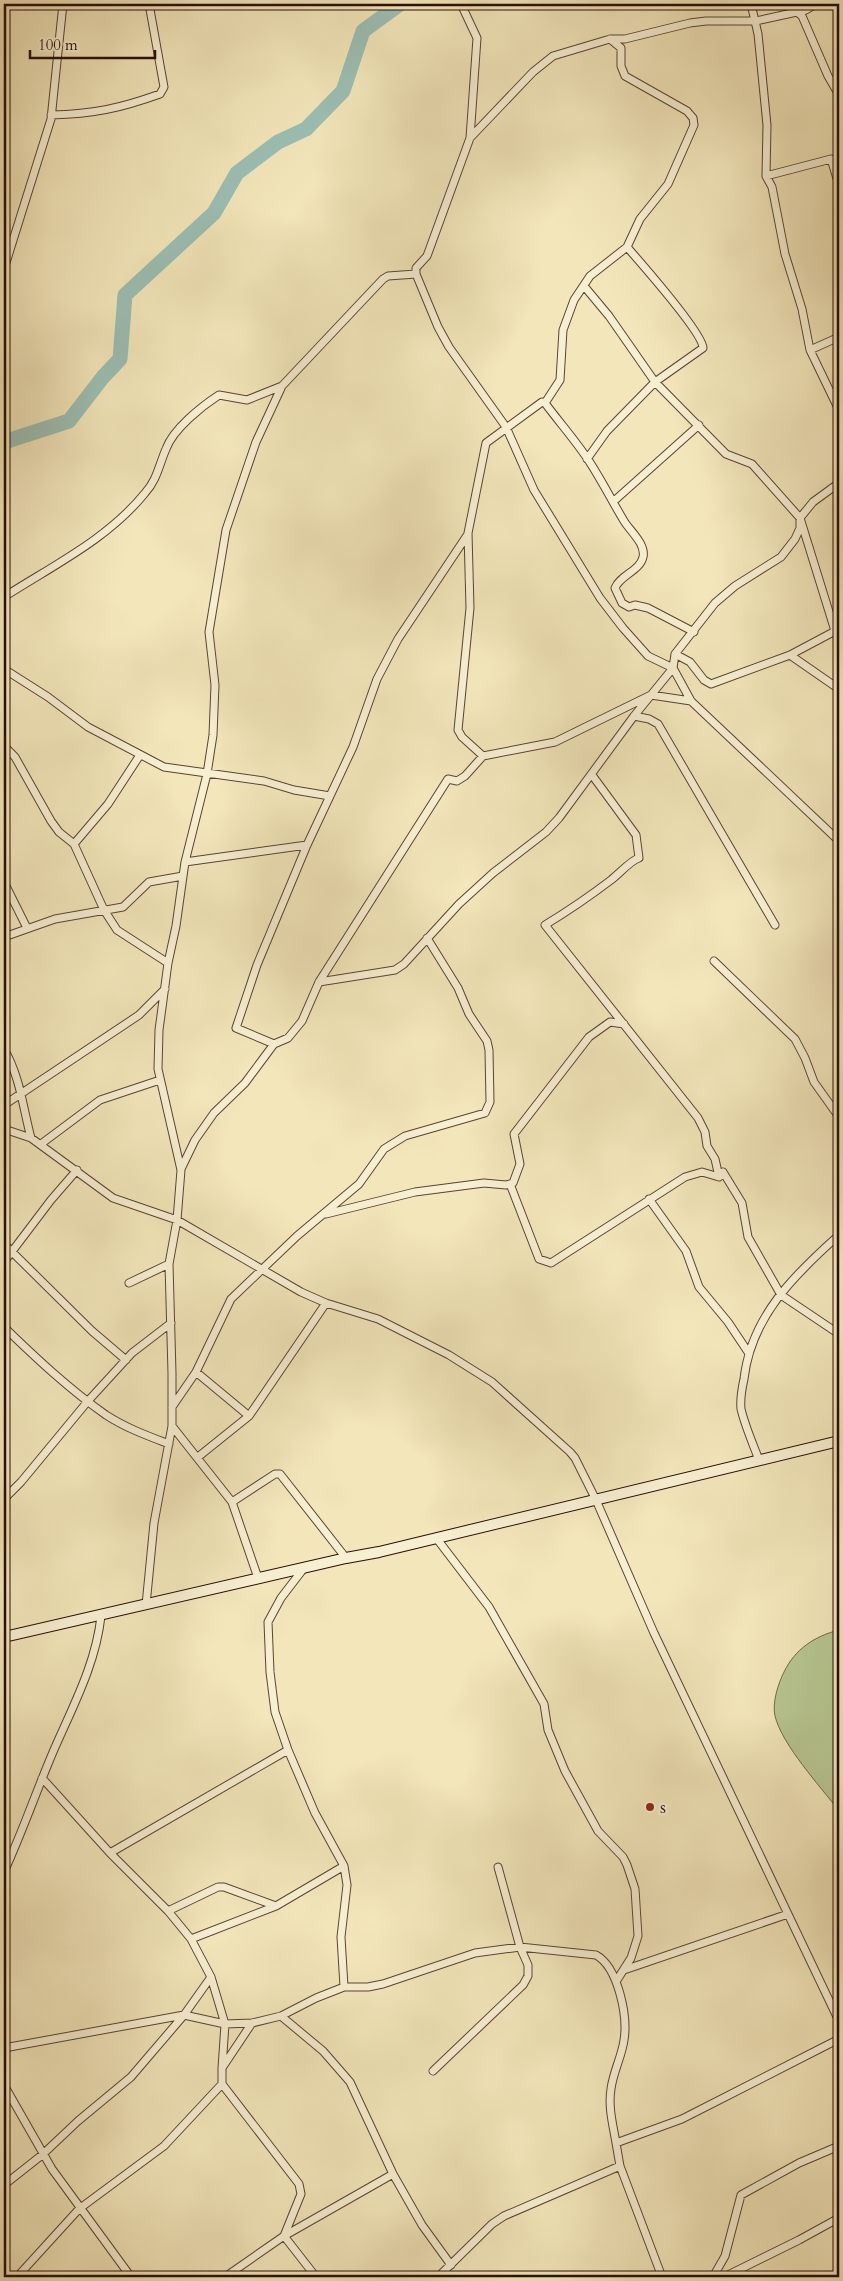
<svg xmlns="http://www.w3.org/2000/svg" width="843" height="2281" font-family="Cardo,serif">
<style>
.green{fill:#b7c692;stroke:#706a4b}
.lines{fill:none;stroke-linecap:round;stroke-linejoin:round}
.river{stroke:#9cbfb4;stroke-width:15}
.street-casing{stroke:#5a4332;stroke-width:9}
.secondary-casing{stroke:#280d04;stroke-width:12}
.street{stroke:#f7efd2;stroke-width:7}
.secondary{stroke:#f7efd2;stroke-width:10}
.poi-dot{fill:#8f2418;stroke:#f7efd2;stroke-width:2}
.labels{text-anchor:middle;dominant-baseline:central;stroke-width:5;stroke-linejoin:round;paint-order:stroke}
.poi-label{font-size:18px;fill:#280d04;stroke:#f7efd2;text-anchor:start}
</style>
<rect width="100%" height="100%" fill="#f2e6ba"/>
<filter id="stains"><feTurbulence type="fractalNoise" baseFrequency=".004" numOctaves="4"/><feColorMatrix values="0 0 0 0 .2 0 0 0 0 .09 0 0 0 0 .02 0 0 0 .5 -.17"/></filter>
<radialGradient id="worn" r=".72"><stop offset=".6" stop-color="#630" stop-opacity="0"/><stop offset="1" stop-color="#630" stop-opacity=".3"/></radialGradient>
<path class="green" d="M 839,1630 L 839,1811 C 821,1787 782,1745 775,1716 C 772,1703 778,1684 784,1672 C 795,1649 815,1636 839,1630 Z"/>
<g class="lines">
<path class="river" d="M 4,442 L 69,421 L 103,377 L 120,359 L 125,295 L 214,213 L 237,173 L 278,142 L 306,129 L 343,91 L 363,31 L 400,4"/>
<defs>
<path id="street" d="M 461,4 L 477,38 L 470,138 L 427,256 L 416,268 L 416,274 L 438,327 L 449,347 L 506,427 L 534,490 L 600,598 L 623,628 L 648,656 L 673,668 L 691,701 L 839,841
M 751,4 L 758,34 L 767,125 L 766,176 L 772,187 L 785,254 L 802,309 L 810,350 L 839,410
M 797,12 L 802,16 L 828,76 L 839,95
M 51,115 C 94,114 121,108 160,94 L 164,87 L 149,4
M 470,138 L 533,72 L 553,56 L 610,39 L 625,39 L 690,23 L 706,21 L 756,21 L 806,10 L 816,4
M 766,176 L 831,159 L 839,185
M 4,269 L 51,119 L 63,4
M 810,350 L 839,337
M 545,403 C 559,422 576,441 589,461 C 602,481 612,501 624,521 C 630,531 646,544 643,557 C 640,571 620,575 615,588 L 622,603 L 629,607 L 635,605 L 648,608 L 694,632
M 587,459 L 607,431 L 655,382 L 703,348 C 703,333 640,262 627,247
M 614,501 L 699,425
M 4,597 C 52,566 108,539 145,493 C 157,480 159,465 166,449 C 173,429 202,406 219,395 L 247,400 L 282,386 L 383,279 L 388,276 L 416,274
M 835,631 L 800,518 L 813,502 L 839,483
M 675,654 L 690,662 L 704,680 L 711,684 L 790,655 L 839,629
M 790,655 L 839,689
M 4,669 L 48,697 L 88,727 L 164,767 L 264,781 L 294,790 L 330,796
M 634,716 L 649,719 L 658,724 L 775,925
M 4,746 L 15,757 L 51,821 L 59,832 L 74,844 L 104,910 L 117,930 L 168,963
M 483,756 L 462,737 L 458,730 L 470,608 L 468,533 L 486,443 L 542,402 L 545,403 L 560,380 L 563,330 L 574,300 L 590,276 L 627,247 L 640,219 L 668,184 L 694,125 L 693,118 L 687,111 L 625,76 L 621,66 L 621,48 L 610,39
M 592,775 L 636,835 L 639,858 C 631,860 619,874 611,880 C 590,896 568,911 545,925 L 698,1118 L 705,1132 L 707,1146 L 715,1159 L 719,1177 L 723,1172 L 742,1203 L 748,1237 L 781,1295 L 839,1334
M 74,844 L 108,804 L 140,755
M 185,862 L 307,845
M 4,882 L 27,928
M 4,937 L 55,919 L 123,907 L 149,882 L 183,876
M 714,961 L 795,1039 L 805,1058 L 814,1082 L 839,1117
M 319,982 L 395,970 L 404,964 L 459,904 L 493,873 L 546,832 L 559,818 L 634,716 L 673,668 L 675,654 L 715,603 L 735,586 L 781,557 L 795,539 L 800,528 L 800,518 L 752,464 L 726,454 L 655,382 L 609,316 L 584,286
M 274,1044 L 236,1028 L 257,965 L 307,845 L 353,747 L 377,679 L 398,639 L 468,534
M 4,1049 C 20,1076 23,1108 31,1138
M 4,1105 L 139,1015 L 165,989
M 4,1129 L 31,1138 L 113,1198 L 177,1220 L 301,1292 L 326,1303 L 378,1319 L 449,1355 L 492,1382 L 570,1452 L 575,1458 L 596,1500 L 654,1633 L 839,2021
M 41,1144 L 100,1100 L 160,1080
M 181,1169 L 195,1140 L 214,1113 L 245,1083 L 274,1044 L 288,1038 L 302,1021 L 319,982 L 448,779 L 457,781 L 465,776 L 483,756 L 555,742 L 651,695 L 691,701
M 510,1184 L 539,1259 L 551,1263 L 685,1177 L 702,1172 L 719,1177
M 649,1199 L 686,1251 L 699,1287 L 728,1322 L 748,1352
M 326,1214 L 415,1192 L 484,1183 L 506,1185 L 513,1183 L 520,1164 L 514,1134 L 589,1037 L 610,1022 L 624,1024
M 4,1244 L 92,1331 L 126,1360
M 4,1262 L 51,1200 L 77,1170
M 129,1283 L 169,1264
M 4,1327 C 36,1358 69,1389 106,1415 C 126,1428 148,1436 169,1444
M 196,1372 L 249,1416
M 172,1407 L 196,1372 L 231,1299 L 297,1236 L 359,1184 L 384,1149 L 405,1136 L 485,1113 L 490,1102 L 489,1050 L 487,1041 L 469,1014 L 458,988 L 427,938
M 172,1426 L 232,1502 L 258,1578
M 198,1457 L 249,1416 L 326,1303
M 759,1460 C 753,1444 745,1426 741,1409 C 740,1399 742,1388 744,1379 C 751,1317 794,1275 839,1235
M 4,1499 L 21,1482 L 88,1401 L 132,1353 L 171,1323
M 232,1502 L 275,1474 L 280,1474 L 346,1558
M 437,1539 L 489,1607 L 544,1704 L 548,1730 L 565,1771 L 598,1831 L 623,1857 L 627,1865 L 635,1889 L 638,1936 L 631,1958 L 617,1980
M 304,1568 L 281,1598 L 268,1622 L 270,1672 L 275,1712 L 288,1750 L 315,1813 L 344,1866 L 347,1885 L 341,1937 L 344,1987
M 146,1605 L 154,1523 L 172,1426 L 172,1373 L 169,1264 L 177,1220 L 181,1170 L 158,1069 L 159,1030 L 168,963 L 176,926 L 185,862 L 207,774 L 213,735 L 215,685 L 209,632 L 226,530 L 256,442 L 282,386
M 42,1778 L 110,1853 L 168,1911 L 191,1939 L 211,1977 L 225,2024 L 222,2068
M 110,1853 L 288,1750
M 4,1872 C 22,1833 36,1792 53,1752 C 72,1708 96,1664 101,1616
M 168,1911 L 218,1887 L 224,1887 L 276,1906
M 191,1939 L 276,1906 L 344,1866
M 624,1970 L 788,1914
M 281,2016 L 323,2051 L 350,2082 L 393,2174 L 422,2225 L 451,2265
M 252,2023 L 222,2068 L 222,2084 L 299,2184 L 301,2194 L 284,2236 L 316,2277
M 4,2048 L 184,2015 L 225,2024 L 252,2023 L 281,2016 L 316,1998 L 344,1987 L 368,1987 L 383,1984 L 475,1953 L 520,1947 L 596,1955 C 618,1967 628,2016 624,2040 C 622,2056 613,2072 611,2089 C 608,2107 613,2125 616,2143
M 433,2071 L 523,1985 L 528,1976 L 528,1965 L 520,1947 L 498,1867
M 4,2085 L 52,2169 L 131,2277
M 4,2185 L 42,2155 L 78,2121 L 131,2077 L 184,2015 L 211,1977
M 17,2277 L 79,2209 L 164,2146 L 222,2084
M 225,2277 L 284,2236 L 393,2174
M 438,2277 L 492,2224 L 504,2216 L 620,2166
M 662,2277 L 620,2166 L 616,2143 L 682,2119 L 839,2039
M 713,2277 L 725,2256 L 741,2195 L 799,2163 L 839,2146
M 724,2277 L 799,2240 L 839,2218"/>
<path id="secondary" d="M 4,1637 L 346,1558 L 379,1552 L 839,1441"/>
</defs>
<use href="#street" class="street-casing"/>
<use href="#secondary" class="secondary-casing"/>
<use href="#street" class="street"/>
<use href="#secondary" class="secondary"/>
</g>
<circle class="poi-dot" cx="650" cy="1807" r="5"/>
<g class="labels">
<g class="poi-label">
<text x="660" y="1807">s</text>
</g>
</g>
<rect width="843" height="2281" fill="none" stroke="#f2e6ba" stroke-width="20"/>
<rect x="5" y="5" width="833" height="2271" fill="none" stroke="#280d04" stroke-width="2.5"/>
<rect x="10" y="10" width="823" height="2261" fill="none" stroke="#280d04"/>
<path d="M30 50v8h125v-8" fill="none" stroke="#280d04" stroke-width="2.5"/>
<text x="38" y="50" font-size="15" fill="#280d04" stroke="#f7efd2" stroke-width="4" paint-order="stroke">100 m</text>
<rect width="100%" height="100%" filter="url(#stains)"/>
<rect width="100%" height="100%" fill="url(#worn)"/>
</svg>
